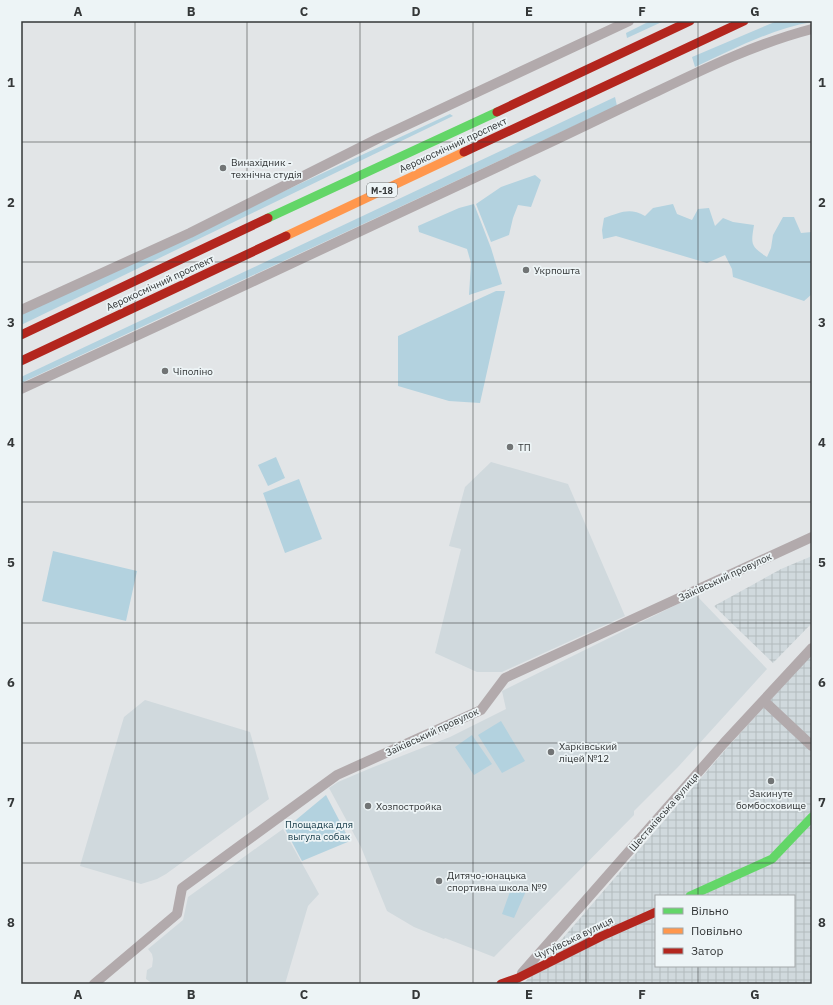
<svg xmlns="http://www.w3.org/2000/svg" width="833" height="1005" font-family="'IBM Plex Sans',sans-serif">
<style>
.built{fill:#d0d9dd}
.industrial{fill:url(#industrial-grid);fill-rule:evenodd}
.green{fill:#b3d2df}
.lines{fill:none;stroke-linecap:round;stroke-linejoin:round}
.street{stroke:#b2aaac;stroke-width:10}
.fast{stroke:#63d668;stroke-width:9}
.slow{stroke:#ff974d;stroke-width:9}
.jam{stroke:#b3261e;stroke-width:9}
.grid{fill:none;stroke:#343738;stroke-width:1;stroke-opacity:0.55}
.poi-dot{fill:#717475;stroke:#edf4f6;stroke-width:1.5}
.labels{text-anchor:middle;dominant-baseline:central;stroke-width:3.5;stroke-linejoin:round;paint-order:stroke}
.shield{fill:#edf4f6;stroke:#6c7071;stroke-width:1}
.shield-label{font-size:9px;font-weight:bold;fill:#343738}
.street-label{font-size:10px;fill:#343738;stroke:#edf4f6}
.poi-label{font-size:10px;fill:#343738;stroke:#edf4f6;text-anchor:start}
.park-label{font-size:10px;fill:#1e424f;stroke:#edf4f6}
.neatline{fill:none;stroke:#343738;stroke-width:1.5}
.grid-label{font-size:13px;text-anchor:middle;font-weight:bold;fill:#343738}
</style>
<defs>
<pattern id="industrial-grid" width="8" height="8" patternUnits="userSpaceOnUse"><rect width="8" height="8" fill="#d0d9dd"/><path d="M0 4h8M4 0v8" fill="none" stroke="#b3bbbe"/></pattern>
</defs>
<rect width="100%" height="100%" fill="#e2e5e7"/>
<path class="built" d="M 491,462 L 568,484 L 625,616 L 502,672 L 477,672 L 435,653 L 461,549 L 449,546 L 465,487 Z
M 696,595 L 767,669 L 678,767 L 634,811 L 634,815 L 494,957 L 445,938 L 444,939 L 414,927 L 387,911 L 361,847 L 329,788 L 338,782 L 371,768 L 450,737 L 506,709 L 502,691 Z
M 145,700 L 250,732 L 269,799 L 166,874 L 157,879 L 141,884 L 80,866 L 124,717 Z
M 283,829 L 319,894 L 308,906 L 285,984 L 153,984 L 146,979 L 147,970 L 152,967 L 153,959 L 152,954 L 148,949 L 183,920 L 188,897 Z"/>
<path class="industrial" d="M 812,556 L 812,623 L 773,663 L 714,606 L 781,569 Z
M 812,654 L 812,984 L 518,984 L 525,982 L 726,749 ZM 656,896 L 794,896 L 794,966 L 656,966 Z"/>
<path class="green" d="M 650,21 L 664,21 L 627,38 L 626,33 Z
M 777,21 L 812,22 C 771,29 732,50 695,67 L 692,57 Z
M 615,97 L 617,106 L 21,383 L 21,377 Z
M 450,114 L 453,116 L 21,325 L 21,313 Z
M 535,175 L 541,180 L 531,207 L 518,205 L 513,218 L 509,235 L 491,242 L 476,204 L 501,187 Z
M 474,204 L 491,248 L 502,284 L 469,295 L 471,263 L 467,249 L 419,232 L 418,226 L 459,208 Z
M 673,204 L 677,214 L 692,220 L 698,209 L 709,208 L 715,226 L 723,218 L 733,222 L 754,225 C 751,244 750,246 767,257 L 771,248 L 773,235 L 783,217 L 794,217 L 801,233 L 812,232 L 812,294 L 804,301 L 733,277 L 732,269 L 725,255 L 707,263 L 616,236 L 603,239 L 602,230 L 604,218 C 620,213 629,207 645,216 L 653,208 Z
M 496,291 L 505,291 L 480,403 L 449,401 L 398,386 L 398,336 Z
M 276,457 L 285,478 L 268,486 L 258,465 Z
M 299,479 L 322,539 L 285,553 L 263,493 Z
M 53,551 L 137,571 L 126,621 L 42,601 Z
M 501,721 L 525,761 L 502,773 L 478,735 Z
M 472,735 L 492,764 L 474,775 L 455,747 Z
M 326,795 L 350,841 L 302,861 L 285,829 Z
M 512,886 L 526,891 L 514,918 L 502,914 Z"/>
<g class="lines">
<path class="street" d="M 21,310 L 190,233 L 379,138 L 629,21
M 21,389 C 193,310 364,230 536,149 C 577,130 617,110 658,91 C 708,67 758,43 812,29
M 764,701 L 812,746
M 522,973 L 724,743 L 812,648
M 94,984 L 177,914 L 182,888 L 337,775 L 481,710 L 505,678 L 812,537"/>
<path class="fast" d="M 268,218 L 497,112
M 690,896 L 772,859 L 812,817"/>
<path class="slow" d="M 286,236 L 464,152"/>
<path class="jam" d="M 497,112 L 690,21
M 464,152 L 744,21
M 21,335 L 268,218
M 21,361 L 286,236
M 501,984 L 518,978 L 602,936 L 656,912"/>
</g>
<path class="grid" d="M 135,21 L 135,984M 247,21 L 247,984M 360,21 L 360,984M 473,21 L 473,984M 586,21 L 586,984M 698,21 L 698,896M 21,142 L 812,142M 21,262 L 812,262M 21,382 L 812,382M 21,502 L 812,502M 21,623 L 812,623M 21,743 L 812,743M 21,863 L 812,863M 698,966 L 698,984"/>
<g class="poi-dot">
<circle cx="223" cy="168" r="4"/>
<circle cx="526" cy="270" r="4"/>
<circle cx="165" cy="371" r="4"/>
<circle cx="510" cy="447" r="4"/>
<circle cx="551" cy="752" r="4"/>
<circle cx="771" cy="781" r="4"/>
<circle cx="368" cy="806" r="4"/>
<circle cx="439" cy="881" r="4"/>
</g>
<g class="labels">
<rect class="shield" x="367" y="183" width="30" height="14" rx="3"/>
<g class="shield-label">
<text x="382" y="190">М-18</text>
</g>
<g class="street-label">
<text transform="translate(453 145) rotate(-25)">Аерокосмічний проспект</text>
<text transform="translate(160 283) rotate(-25)">Аерокосмічний проспект</text>
<text transform="translate(725 577) rotate(-25)">Заїківський провулок</text>
<text transform="translate(432 732) rotate(-25)">Заїківський провулок</text>
<text transform="translate(664 812) rotate(-49)">Шестаківська вулиця</text>
<text transform="translate(574 938) rotate(-26)">Чугуївська вулиця</text>
</g>
<g class="poi-label">
<text x="231" y="162">Винахідник -<tspan x="231" dy="12">технічна студія</tspan></text>
<text x="534" y="270">Укрпошта</text>
<text x="173" y="371">Чіполіно</text>
<text x="518" y="447">ТП</text>
<text x="559" y="746">Харківський<tspan x="559" dy="12">ліцей №12</tspan></text>
<text x="771" y="793" text-anchor="middle">Закинуте<tspan x="771" dy="12">бомбосховище</tspan></text>
<text x="376" y="806">Хозпостройка</text>
<text x="447" y="875">Дитячо-юнацька<tspan x="447" dy="12">спортивна школа №9</tspan></text>
</g>
<g class="park-label">
<text x="319" y="824">Площадка для<tspan x="319" dy="12">выгула собак</tspan></text>
</g>
</g>
<rect width="833" height="1005" fill="none" stroke="#edf4f6" stroke-width="44"/>
<rect x="655" y="895" width="140" height="72" fill="#edf4f6" stroke="#a3a8aa"/>
<rect x="663" y="908" width="20" height="6" fill="#63d668" stroke="#a3a8aa"/>
<text x="691" y="915" font-size="12" fill="#343738">Вільно</text>
<rect x="663" y="928" width="20" height="6" fill="#ff974d" stroke="#a3a8aa"/>
<text x="691" y="935" font-size="12" fill="#343738">Повільно</text>
<rect x="663" y="948" width="20" height="6" fill="#b3261e" stroke="#a3a8aa"/>
<text x="691" y="955" font-size="12" fill="#343738">Затор</text>
<rect x="22" y="22" width="789" height="961" class="neatline"/>
<g class="grid-label">
<text x="78" y="16">A</text>
<text x="191" y="16">B</text>
<text x="304" y="16">C</text>
<text x="416" y="16">D</text>
<text x="529" y="16">E</text>
<text x="642" y="16">F</text>
<text x="755" y="16">G</text>
<text x="11" y="87">1</text>
<text x="822" y="87">1</text>
<text x="11" y="207">2</text>
<text x="822" y="207">2</text>
<text x="11" y="327">3</text>
<text x="822" y="327">3</text>
<text x="11" y="447">4</text>
<text x="822" y="447">4</text>
<text x="11" y="567">5</text>
<text x="822" y="567">5</text>
<text x="11" y="687">6</text>
<text x="822" y="687">6</text>
<text x="11" y="807">7</text>
<text x="822" y="807">7</text>
<text x="11" y="927">8</text>
<text x="822" y="927">8</text>
<text x="78" y="999">A</text>
<text x="191" y="999">B</text>
<text x="304" y="999">C</text>
<text x="416" y="999">D</text>
<text x="529" y="999">E</text>
<text x="642" y="999">F</text>
<text x="755" y="999">G</text>
</g>
</svg>
